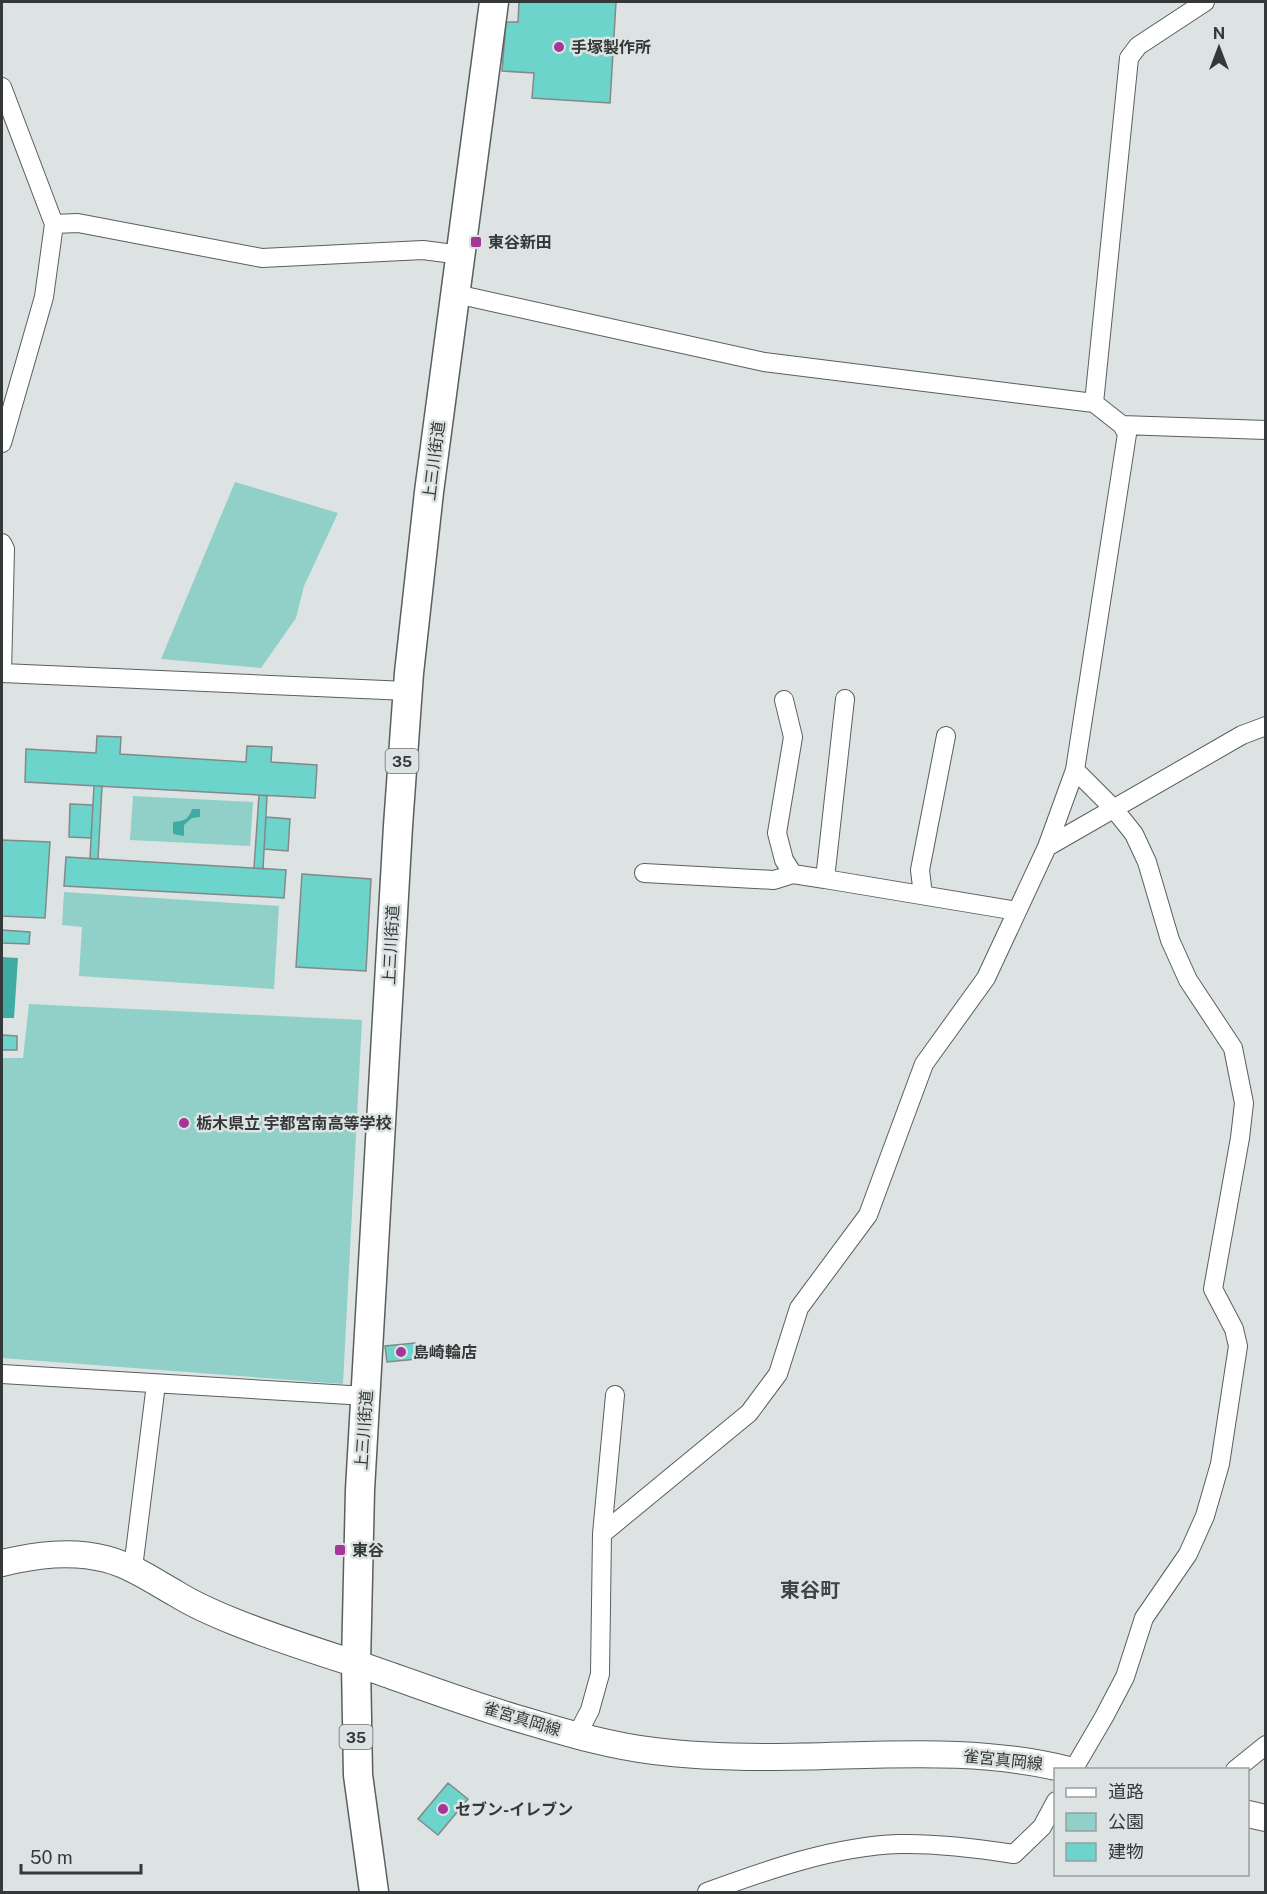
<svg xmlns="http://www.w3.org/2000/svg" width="1267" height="1894" font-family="'Public Sans','Noto Sans JP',sans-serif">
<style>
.green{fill:#90d0c9}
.water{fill:#40aba3}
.building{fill:#6cd4cb;stroke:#838989;stroke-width:1.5}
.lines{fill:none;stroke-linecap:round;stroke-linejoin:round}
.street-casing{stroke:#595f5f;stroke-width:20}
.secondary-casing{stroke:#595f5f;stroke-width:28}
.primary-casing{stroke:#595f5f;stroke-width:31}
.street{stroke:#fff;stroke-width:18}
.secondary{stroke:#fff;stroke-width:26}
.primary{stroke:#fff;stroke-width:28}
.poi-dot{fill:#a33696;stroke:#dce3e2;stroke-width:2}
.labels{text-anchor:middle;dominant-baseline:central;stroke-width:5;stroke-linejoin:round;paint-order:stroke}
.shield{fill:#dce3e2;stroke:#676b6b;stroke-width:1.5}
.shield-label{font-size:15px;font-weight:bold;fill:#353838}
.poi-label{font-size:16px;font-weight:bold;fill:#353838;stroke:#dce3e2;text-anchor:start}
.street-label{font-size:16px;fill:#353838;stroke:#dce3e2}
.quarter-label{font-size:20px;font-weight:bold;fill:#3e4443;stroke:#dce3e2}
</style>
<rect width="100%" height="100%" fill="#dce3e2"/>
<path class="green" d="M 235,482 L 338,513 L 304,586 L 296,618 L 261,668 L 161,659 Z
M 133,796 L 253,802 L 250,846 L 130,840 Z
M 64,892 L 279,906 L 274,989 L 79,976 L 82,927 L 62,925 Z
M 29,1004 L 362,1020 L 343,1384 L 2,1358 L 2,1058 L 23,1058 Z"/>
<path class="water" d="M 192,809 L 200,809 L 200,817 L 192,818 L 184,825 L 184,836 L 173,834 L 173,822 C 184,821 188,820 192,809 Z
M 2,957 L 18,958 L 14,1018 L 2,1018 Z"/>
<path class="building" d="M 519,2 L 616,2 L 610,103 L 532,98 L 534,73 L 502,71 L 506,22 L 518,22 Z
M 97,736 L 121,737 L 120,754 L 246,762 L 247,746 L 272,747 L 271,762 L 317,765 L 315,798 L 25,782 L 26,749 L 96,753 Z
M 94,786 L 102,786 L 98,859 L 90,859 Z
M 259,795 L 267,796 L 263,869 L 254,868 Z
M 70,804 L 93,805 L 91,838 L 69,837 Z
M 266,817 L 290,819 L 288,851 L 264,849 Z
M 2,840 L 50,842 L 45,918 L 2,916 Z
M 66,857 L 286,870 L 284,898 L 64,886 Z
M 302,874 L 371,879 L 366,971 L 296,967 Z
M 2,930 L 30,932 L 29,944 L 2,943 Z
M 2,1035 L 17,1036 L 17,1050 L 2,1050 Z
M 415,1343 L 417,1359 L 387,1362 L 385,1346 Z
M 448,1783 L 468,1799 L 438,1835 L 418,1819 Z"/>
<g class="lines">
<defs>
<path id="street" d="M 2,87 L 54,224 L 44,297 L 2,443
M 54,224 L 78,223 L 262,258 L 423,250 L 461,255
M 456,294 L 764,362 L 1094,403 L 1122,425 L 1127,434 L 1075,770 L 1047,847 L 986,978 L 924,1064 L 868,1215 L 799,1308 L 778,1374 L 749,1413 L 602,1534 L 600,1674 L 590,1710 L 577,1735
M 1094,403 L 1129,58 L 1138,46 L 1205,2
M 1122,425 L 1266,430
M 2,543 L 5,549 L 2,673
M 2,673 L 407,691
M 845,699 L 825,879 L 1017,911
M 784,700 L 793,737 L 777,833 L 784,860 L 793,874 L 825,879
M 1047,847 L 1242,735 L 1266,726
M 644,873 L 774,880 L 793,874
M 923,895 L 920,870 L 946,736
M 2,1374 L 366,1396
M 602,1534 L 615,1395
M 133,1568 L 156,1384
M 1073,1770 L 1104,1717 L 1125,1677 L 1144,1618 L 1188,1554 L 1205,1516 L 1220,1464 L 1238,1346 L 1234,1329 L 1213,1289 L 1240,1138 L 1244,1103 L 1233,1048 L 1188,980 L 1170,940 L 1147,862 L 1134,834 L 1114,809 L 1075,770
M 1235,1770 L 1266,1745
M 707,1892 C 767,1870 835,1846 899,1844 C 938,1843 976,1848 1014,1854 L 1042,1827 L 1056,1801"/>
<path id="secondary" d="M 2,1563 C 36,1555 71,1550 106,1559 C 132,1566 152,1580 175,1593 C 194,1605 215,1614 235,1622 C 280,1640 326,1654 372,1669 C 424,1687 476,1707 530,1722 C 570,1734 612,1746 654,1751 C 692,1756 732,1757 770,1757 C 870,1757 971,1745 1069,1770
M 1248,1814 L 1266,1818"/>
<path id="primary" d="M 374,1892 L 358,1775 L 356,1664 L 360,1490 L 398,826 L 409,673 L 429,492 L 494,2"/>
</defs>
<use href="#street" class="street-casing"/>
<use href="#secondary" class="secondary-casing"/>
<use href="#primary" class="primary-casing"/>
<use href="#street" class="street"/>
<use href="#secondary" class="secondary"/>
<use href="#primary" class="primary"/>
</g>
<g class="poi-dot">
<circle cx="559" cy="47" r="6"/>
<rect x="470" y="236" width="12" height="12" rx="3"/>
<circle cx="184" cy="1123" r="6"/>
<circle cx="401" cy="1352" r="6"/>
<rect x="334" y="1544" width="12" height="12" rx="3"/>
<circle cx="443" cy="1809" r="6"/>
</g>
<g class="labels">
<g class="shield">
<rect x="385.5" y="749" width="33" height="24" rx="4.5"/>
<rect x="339.5" y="1725" width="33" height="24" rx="4.5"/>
</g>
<g class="shield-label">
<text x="402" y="761">35</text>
<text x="356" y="1737">35</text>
</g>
<g class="poi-label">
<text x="571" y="47">手塚製作所</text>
<text x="488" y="242">東谷新田</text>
<text x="196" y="1123">栃木県立 宇都宮南高等学校</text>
<text x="413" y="1352">島崎輪店</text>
<text x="352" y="1550">東谷</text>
<text x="455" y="1809">セブン-イレブン</text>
</g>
<g class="street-label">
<text transform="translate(434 461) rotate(-83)">上三川街道</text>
<text transform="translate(391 945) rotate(-87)">上三川街道</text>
<text transform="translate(364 1430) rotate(-86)">上三川街道</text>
<text transform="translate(522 1719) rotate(17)">雀宮真岡線</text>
<text transform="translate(1003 1760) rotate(6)">雀宮真岡線</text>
</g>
<g class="quarter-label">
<text x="810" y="1590">東谷町</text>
</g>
</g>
<rect width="1267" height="1894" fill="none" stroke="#353838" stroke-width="6"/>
<rect x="1054" y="1768" width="195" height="108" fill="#dce3e2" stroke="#999f9e" stroke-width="1.5"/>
<rect x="1066" y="1788" width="30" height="9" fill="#ffffff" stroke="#999f9e" stroke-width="1.5"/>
<text x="1108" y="1798" font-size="18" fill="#353838">道路</text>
<rect x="1066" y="1813" width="30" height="18" fill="#90d0c9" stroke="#999f9e" stroke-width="1.5"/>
<text x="1108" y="1828" font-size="18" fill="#353838">公園</text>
<rect x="1066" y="1843" width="30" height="18" fill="#6cd4cb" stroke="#999f9e" stroke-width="1.5"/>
<text x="1108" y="1858" font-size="18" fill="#353838">建物</text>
<g transform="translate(1219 48)" stroke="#dce3e2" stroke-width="4.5" paint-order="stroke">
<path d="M0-4.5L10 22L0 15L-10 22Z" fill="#353838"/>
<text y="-9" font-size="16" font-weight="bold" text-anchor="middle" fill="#353838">N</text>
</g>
<path d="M21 1864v9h120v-9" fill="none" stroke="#353838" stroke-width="3"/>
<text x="30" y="1864" font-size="18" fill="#353838" stroke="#dce3e2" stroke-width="4.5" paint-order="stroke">50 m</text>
</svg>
